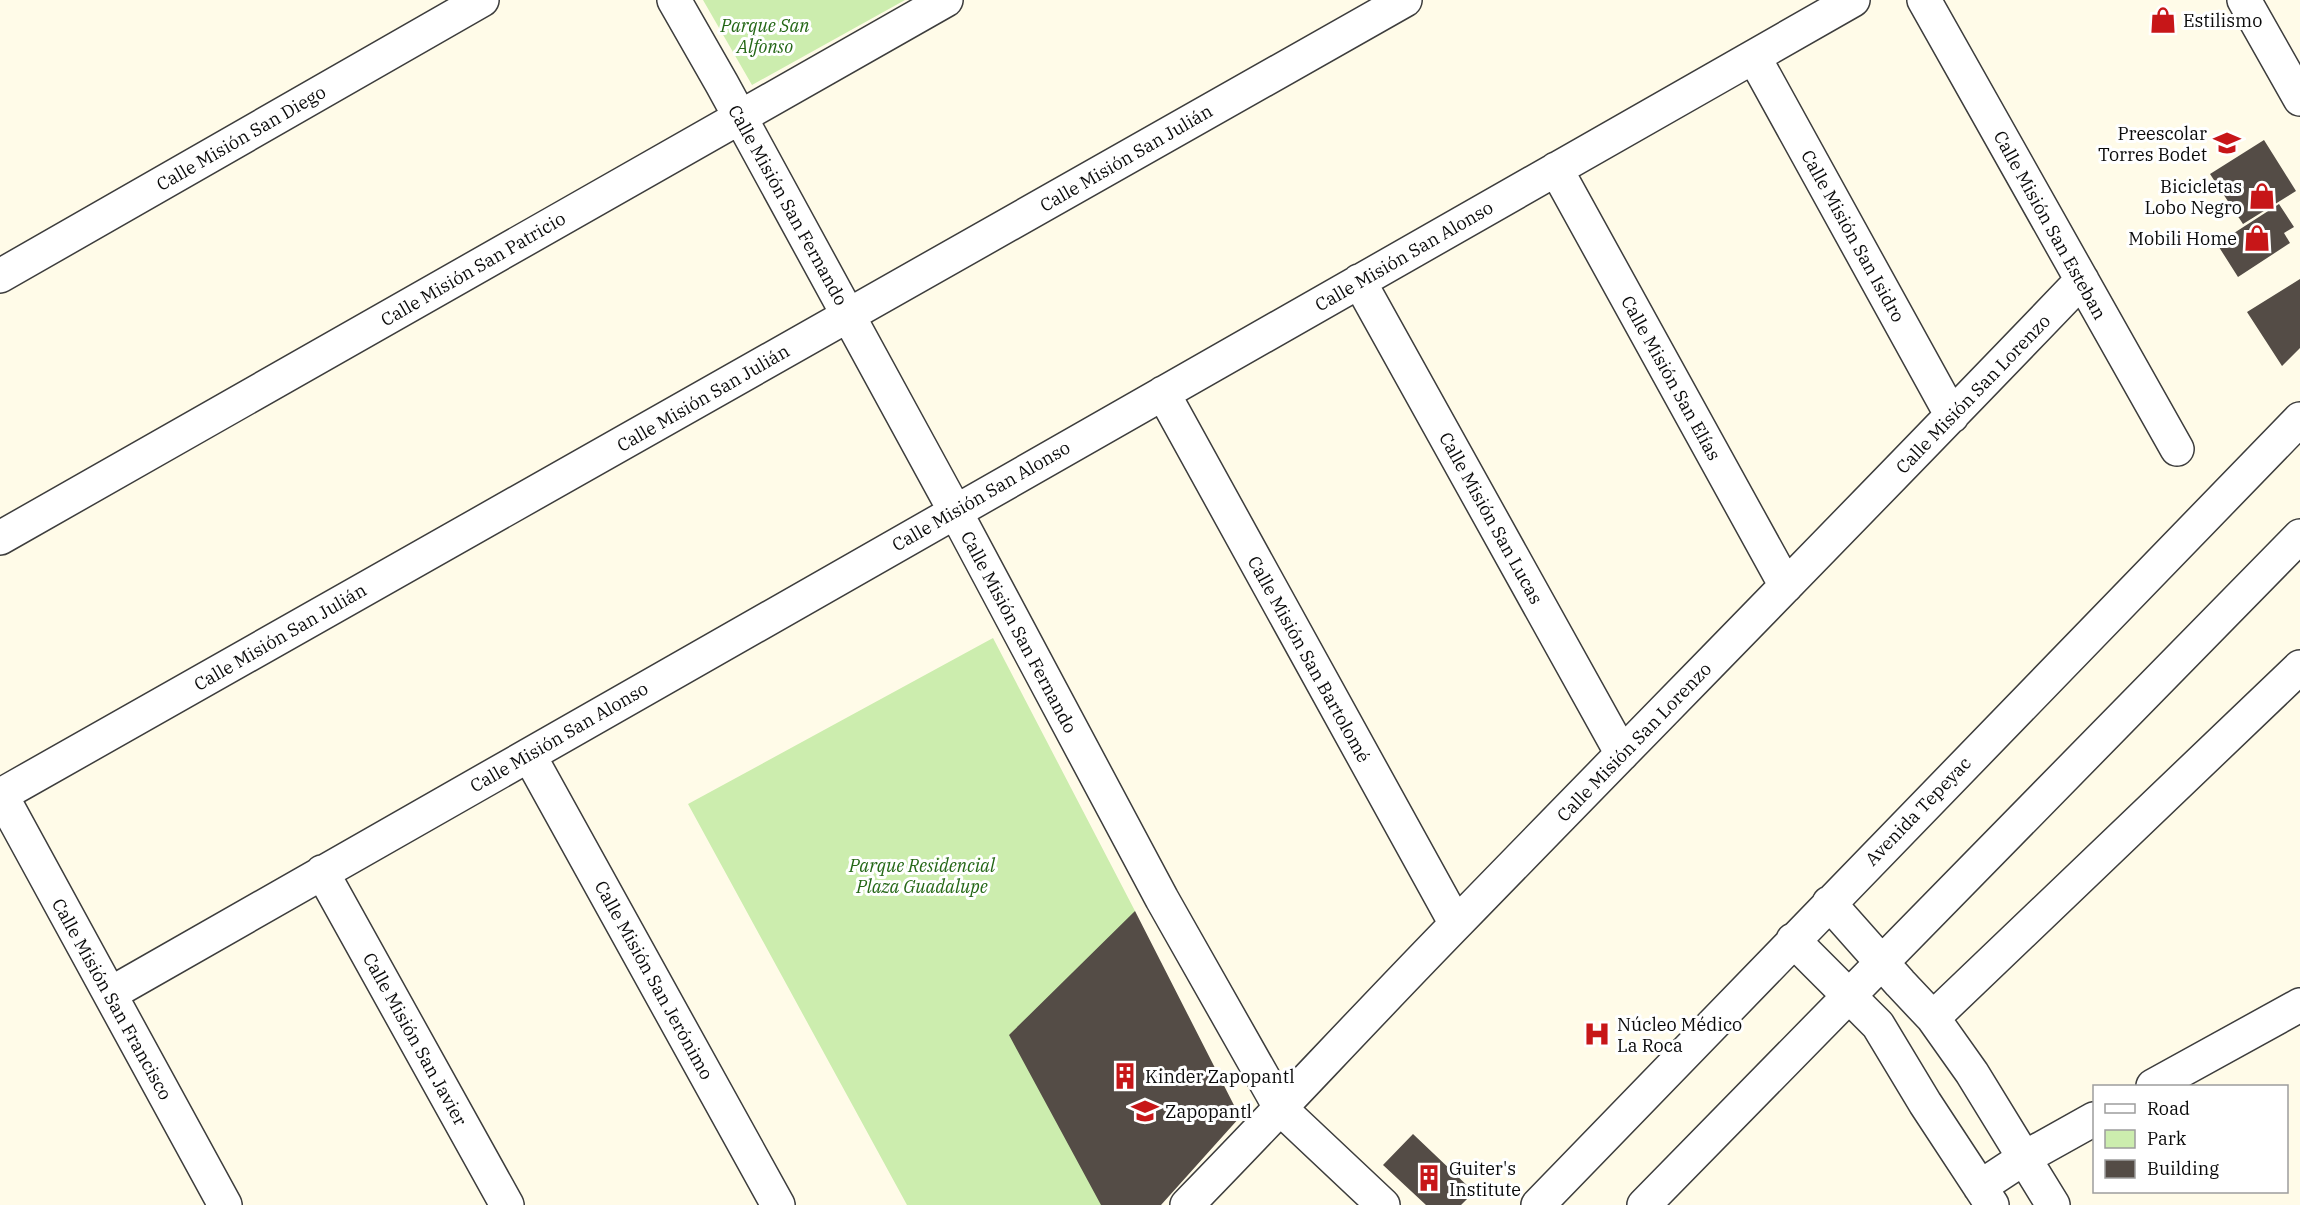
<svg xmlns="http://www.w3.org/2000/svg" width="2300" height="1205" font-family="'IBM Plex Serif',serif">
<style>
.green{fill:#ccedae}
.building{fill:#544c46}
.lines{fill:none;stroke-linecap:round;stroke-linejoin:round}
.minor-casing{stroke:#3d3d3d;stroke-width:36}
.minor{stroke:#fff;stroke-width:33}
.labels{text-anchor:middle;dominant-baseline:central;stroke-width:6;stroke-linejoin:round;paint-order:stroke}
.poi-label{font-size:18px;fill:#0a0a0a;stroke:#fff;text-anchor:start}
.park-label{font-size:18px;font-style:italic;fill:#246716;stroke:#fff}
.street-label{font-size:18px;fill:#0a0a0a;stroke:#fff}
</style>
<rect width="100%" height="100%" fill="#fffbe8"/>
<path class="green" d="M 703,0 L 905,0 L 752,85 Z
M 993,638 L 1135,911 L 1101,1205 L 907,1205 L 688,804 Z"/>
<path class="building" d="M 2264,140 L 2296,191 L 2243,224 L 2210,174 Z
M 2279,204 L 2294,227 L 2284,233 L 2290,243 L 2238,277 L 2217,244 Z
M 2300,279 L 2300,348 L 2282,366 L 2247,312 Z
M 1135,911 L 1240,1117 L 1161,1205 L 1101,1205 L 1009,1035 Z
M 1413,1134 L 1474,1192 L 1461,1205 L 1426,1205 L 1383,1165 Z"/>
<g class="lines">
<defs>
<path id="minor" d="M 674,0 L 722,84 L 955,511 L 1162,899 L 1281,1109 L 1383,1205
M 1924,0 L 2177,449
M 2244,0 L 2300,99
M 1754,57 L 1952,416
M 1556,169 L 1786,586
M 0,276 L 482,0
M 1359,281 L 1622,754
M 1163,393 L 1456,924
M 0,538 L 946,0
M 529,755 L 778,1205
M 0,793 L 225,1205
M 1,795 L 1405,0
M 322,872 L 507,1205
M 1829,903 L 1900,983 L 1933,1018 L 1972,1073 L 2053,1205
M 1793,940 L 1878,1025 L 1925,1103 L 1992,1205
M 110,994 L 1853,0
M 1933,1018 L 2300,667
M 2153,1086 L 2300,1005
M 1980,1187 L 2024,1158 L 2094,1119
M 1187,1205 C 1279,1111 1368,1014 1460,920 C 1667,707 1876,495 2082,280
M 1538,1205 L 2300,419
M 1644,1205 L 2300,536"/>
</defs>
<use href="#minor" class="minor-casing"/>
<use href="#minor" class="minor"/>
</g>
<defs>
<symbol id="shop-bare" viewBox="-9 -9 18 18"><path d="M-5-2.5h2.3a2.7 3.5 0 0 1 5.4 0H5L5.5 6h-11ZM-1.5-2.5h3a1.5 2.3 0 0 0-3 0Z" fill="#c71618" stroke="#fff" stroke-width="2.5" paint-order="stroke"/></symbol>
<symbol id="school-bare" viewBox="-9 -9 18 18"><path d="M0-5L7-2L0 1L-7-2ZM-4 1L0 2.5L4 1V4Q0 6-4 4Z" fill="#c71618" stroke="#fff" stroke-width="2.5" paint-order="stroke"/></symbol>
<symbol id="hospital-bare" viewBox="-9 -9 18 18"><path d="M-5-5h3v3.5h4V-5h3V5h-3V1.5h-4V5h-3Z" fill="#c71618" stroke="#fff" stroke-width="2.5" paint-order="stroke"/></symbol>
<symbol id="building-bare" viewBox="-9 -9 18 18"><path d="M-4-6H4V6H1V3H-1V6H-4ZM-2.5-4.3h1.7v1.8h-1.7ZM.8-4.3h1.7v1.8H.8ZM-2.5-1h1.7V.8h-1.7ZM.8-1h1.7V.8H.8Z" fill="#c71618" stroke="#fff" stroke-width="2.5" paint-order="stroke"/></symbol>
</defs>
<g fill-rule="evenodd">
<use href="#shop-bare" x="2144" y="1" width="38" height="38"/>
<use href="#school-bare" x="2208" y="124" width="38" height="38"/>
<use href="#shop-bare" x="2243" y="177" width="38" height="38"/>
<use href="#shop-bare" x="2238" y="219" width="38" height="38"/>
<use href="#hospital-bare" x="1578" y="1015" width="38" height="38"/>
<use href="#building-bare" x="1106" y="1057" width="38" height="38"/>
<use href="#school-bare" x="1126" y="1092" width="38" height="38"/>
<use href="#building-bare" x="1410" y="1159" width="38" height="38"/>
</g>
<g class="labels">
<g class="poi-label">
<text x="2183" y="20">Estilismo</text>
<text x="2207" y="133" text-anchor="end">Preescolar<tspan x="2207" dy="21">Torres Bodet</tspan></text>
<text x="2242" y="186" text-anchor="end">Bicicletas<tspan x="2242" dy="21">Lobo Negro</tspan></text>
<text x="2237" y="238" text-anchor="end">Mobili Home</text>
<text x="1617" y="1024">Núcleo Médico<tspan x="1617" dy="21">La Roca</tspan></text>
<text x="1145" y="1076">Kinder Zapopantl</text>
<text x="1165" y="1111">Zapopantl</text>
<text x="1449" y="1168">Guiter's<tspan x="1449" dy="21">Institute</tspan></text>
</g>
<g class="park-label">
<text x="765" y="25">Parque San<tspan x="765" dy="21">Alfonso</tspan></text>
<text x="922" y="865">Parque Residencial<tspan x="922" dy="21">Plaza Guadalupe</tspan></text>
</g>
<g class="street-label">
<text transform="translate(241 138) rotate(-30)">Calle Misión San Diego</text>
<text transform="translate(1126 158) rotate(-30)">Calle Misión San Julián</text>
<text transform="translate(788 205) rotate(61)">Calle Misión San Fernando</text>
<text transform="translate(2050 225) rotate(61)">Calle Misión San Esteban</text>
<text transform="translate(1853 236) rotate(61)">Calle Misión San Isidro</text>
<text transform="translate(1404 256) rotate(-30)">Calle Misión San Alonso</text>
<text transform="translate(473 269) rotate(-30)">Calle Misión San Patricio</text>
<text transform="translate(1671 378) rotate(61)">Calle Misión San Elías</text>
<text transform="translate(1973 394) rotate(-46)">Calle Misión San Lorenzo</text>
<text transform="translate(703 398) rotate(-30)">Calle Misión San Julián</text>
<text transform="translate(981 496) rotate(-30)">Calle Misión San Alonso</text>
<text transform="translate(1491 518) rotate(61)">Calle Misión San Lucas</text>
<text transform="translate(1019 632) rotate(62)">Calle Misión San Fernando</text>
<text transform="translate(280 637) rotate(-30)">Calle Misión San Julián</text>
<text transform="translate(1309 659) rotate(61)">Calle Misión San Bartolomé</text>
<text transform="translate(559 737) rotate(-30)">Calle Misión San Alonso</text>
<text transform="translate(1634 742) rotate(-46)">Calle Misión San Lorenzo</text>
<text transform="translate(1918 811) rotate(-46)">Avenida Tepeyac</text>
<text transform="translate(654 980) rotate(61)">Calle Misión San Jerónimo</text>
<text transform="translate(112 999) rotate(61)">Calle Misión San Francisco</text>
<text transform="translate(415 1039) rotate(61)">Calle Misión San Javier</text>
</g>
</g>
<rect x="2093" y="1085" width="195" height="108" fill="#ffffff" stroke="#9d9d9d" stroke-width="1.5"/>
<rect x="2105" y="1104" width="30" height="9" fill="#ffffff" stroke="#9d9d9d" stroke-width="1.5"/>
<text x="2147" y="1115" font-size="18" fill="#0a0a0a">Road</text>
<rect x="2105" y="1130" width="30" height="18" fill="#ccedae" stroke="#9d9d9d" stroke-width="1.5"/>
<text x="2147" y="1145" font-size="18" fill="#0a0a0a">Park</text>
<rect x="2105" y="1160" width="30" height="18" fill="#544c46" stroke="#9d9d9d" stroke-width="1.5"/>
<text x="2147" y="1175" font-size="18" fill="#0a0a0a">Building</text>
</svg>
